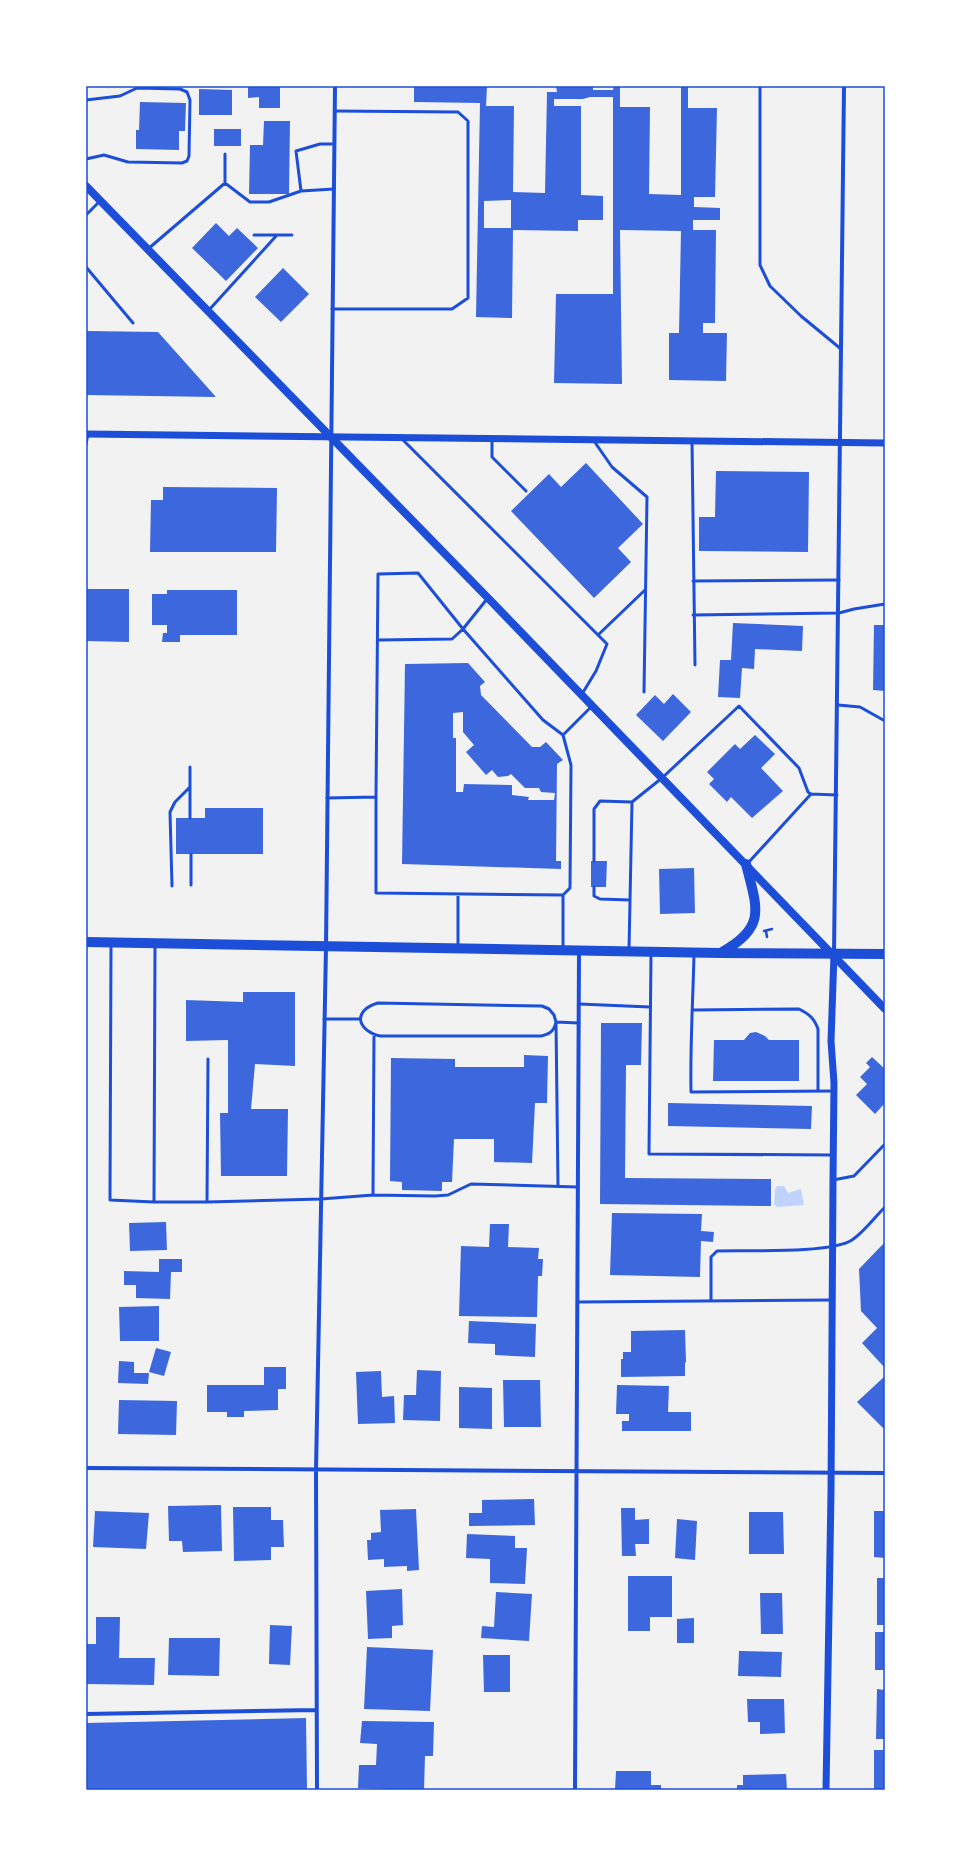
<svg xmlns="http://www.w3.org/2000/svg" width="971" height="1876" font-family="'Open Sans',sans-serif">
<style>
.water{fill:#bfd3fe}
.building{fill:#3d67dc;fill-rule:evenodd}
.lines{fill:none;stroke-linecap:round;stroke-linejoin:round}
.path{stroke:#1d4ed8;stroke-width:2.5}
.service{stroke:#1d4ed8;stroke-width:3}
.minor{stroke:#1d4ed8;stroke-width:4}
.tertiary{stroke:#1d4ed8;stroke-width:7}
.secondary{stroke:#1d4ed8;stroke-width:8}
.primary{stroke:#1d4ed8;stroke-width:10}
.neatline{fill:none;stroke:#1d4ed8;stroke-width:1.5}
</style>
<rect width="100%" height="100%" fill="#f2f2f2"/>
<path class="water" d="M 777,1186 L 784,1186 L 788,1193 L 801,1189 L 804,1205 L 777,1207 L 774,1204 L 775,1189 Z"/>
<path class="building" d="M 248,86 L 280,86 L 280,108 L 259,108 L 259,97 L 248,98 Z
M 414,86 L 487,86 L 486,106 L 514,106 L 513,192 L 545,193 L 547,92 L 557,92 L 556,86 L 593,86 L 593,90 L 613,90 L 614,86 L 620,86 L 620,107 L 650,107 L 649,194 L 681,195 L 681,86 L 688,86 L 688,108 L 717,108 L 715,197 L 694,197 L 694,207 L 720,208 L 720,220 L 693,220 L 693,230 L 716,230 L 715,323 L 703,323 L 703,333 L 727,333 L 726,381 L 669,380 L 669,333 L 679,333 L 681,231 L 620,230 L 622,384 L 554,383 L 556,294 L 613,294 L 613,97 L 590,97 L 583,99 L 554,99 L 554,106 L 581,106 L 581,195 L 603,196 L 603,220 L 578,220 L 578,231 L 513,230 L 512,318 L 476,317 L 480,103 L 414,102 ZM 511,200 L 511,228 L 484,228 L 484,201 Z
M 199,89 L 232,90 L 232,115 L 199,115 Z
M 140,102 L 186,103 L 185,131 L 179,131 L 179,150 L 136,149 L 136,130 L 139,130 Z
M 264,121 L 290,121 L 289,194 L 249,194 L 250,145 L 263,145 Z
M 214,129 L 241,129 L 241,146 L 214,146 Z
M 216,223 L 229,236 L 237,228 L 258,248 L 226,281 L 192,248 Z
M 283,268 L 309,294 L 281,322 L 255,297 Z
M 86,331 L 158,332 L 216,397 L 86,395 Z
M 586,463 L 643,524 L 618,548 L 631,562 L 594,598 L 511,511 L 549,474 L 561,487 Z
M 716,471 L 809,472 L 808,552 L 699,551 L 699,517 L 715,517 Z
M 163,487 L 277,488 L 276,552 L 150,552 L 151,500 L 163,500 Z
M 86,589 L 129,589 L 129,642 L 86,641 Z
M 167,590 L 237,590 L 237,635 L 180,635 L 180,642 L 162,642 L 163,633 L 167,633 L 167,625 L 152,625 L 152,594 L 167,594 Z
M 733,623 L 803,626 L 802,651 L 755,649 L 754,669 L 742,668 L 740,698 L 718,697 L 720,660 L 731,660 Z
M 874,625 L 885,625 L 885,691 L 873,690 Z
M 468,663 L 485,682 L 480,686 L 481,695 L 532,747 L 540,747 L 546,742 L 563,760 L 557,764 L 556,861 L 561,861 L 561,869 L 402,864 L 405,664 ZM 463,712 L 463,732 L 474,745 L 466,752 L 486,775 L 492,770 L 498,777 L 508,776 L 511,774 L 525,788 L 539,788 L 541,792 L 555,793 L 554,800 L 528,800 L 529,797 L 512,795 L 512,785 L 464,784 L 463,792 L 456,792 L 456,738 L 453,738 L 453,713 Z
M 673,694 L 691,712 L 663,741 L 636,715 L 655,695 L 664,704 Z
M 755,735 L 775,754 L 761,768 L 783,791 L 752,818 L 731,797 L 727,802 L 709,784 L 714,779 L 707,772 L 735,744 L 740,749 Z
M 205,808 L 263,808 L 263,854 L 176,854 L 176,818 L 205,818 Z
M 591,861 L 607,861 L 606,887 L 591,887 Z
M 694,868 L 695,913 L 660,914 L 659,869 Z
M 243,992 L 295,992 L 295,1066 L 255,1064 L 251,1109 L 288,1109 L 287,1176 L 221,1176 L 220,1113 L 228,1113 L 228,1040 L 186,1041 L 186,1000 L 243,1002 Z
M 601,1023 L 642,1023 L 641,1065 L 626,1065 L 625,1178 L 771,1179 L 771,1206 L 600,1204 Z
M 756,1032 L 765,1036 L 769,1040 L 799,1040 L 799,1081 L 713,1081 L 714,1040 L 744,1040 L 750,1033 Z
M 524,1055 L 548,1056 L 547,1103 L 535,1103 L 532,1163 L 494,1162 L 494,1139 L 454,1139 L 452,1182 L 442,1182 L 442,1191 L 402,1190 L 402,1182 L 390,1181 L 391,1058 L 455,1059 L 455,1067 L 524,1067 Z
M 872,1057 L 885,1069 L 885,1103 L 875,1114 L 856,1095 L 867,1084 L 860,1077 L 870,1067 L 866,1063 Z
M 668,1103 L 812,1106 L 811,1129 L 668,1126 Z
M 612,1213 L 702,1214 L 701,1231 L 714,1232 L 713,1242 L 701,1241 L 700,1277 L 610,1275 Z
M 166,1222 L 167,1250 L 130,1251 L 129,1223 Z
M 490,1224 L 509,1224 L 508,1247 L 539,1248 L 538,1259 L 543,1259 L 542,1276 L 538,1276 L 537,1317 L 459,1316 L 461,1246 L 489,1247 Z
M 885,1242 L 885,1368 L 862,1343 L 877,1328 L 861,1311 L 859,1269 Z
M 159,1259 L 182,1259 L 182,1272 L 171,1272 L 170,1299 L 136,1298 L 136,1285 L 124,1285 L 124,1271 L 159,1272 Z
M 159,1306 L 159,1341 L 120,1341 L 119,1307 Z
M 469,1321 L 536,1324 L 535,1357 L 495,1355 L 495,1344 L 468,1343 Z
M 685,1330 L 686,1362 L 685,1363 L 685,1376 L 621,1377 L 621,1359 L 623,1359 L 623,1352 L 631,1352 L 631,1331 Z
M 156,1348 L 171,1352 L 164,1376 L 149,1372 Z
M 119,1361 L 134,1362 L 134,1373 L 149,1373 L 148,1384 L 118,1383 Z
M 264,1367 L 286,1367 L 286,1389 L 278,1389 L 278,1410 L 244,1411 L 244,1417 L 227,1417 L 227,1412 L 207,1412 L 207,1385 L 264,1385 Z
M 417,1370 L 441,1371 L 440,1421 L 403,1420 L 404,1395 L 416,1395 Z
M 381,1371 L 382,1397 L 394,1396 L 395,1423 L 358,1424 L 356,1372 Z
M 885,1376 L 885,1430 L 857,1402 Z
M 503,1380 L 540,1380 L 541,1427 L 504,1427 Z
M 617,1385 L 669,1386 L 668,1412 L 691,1412 L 691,1431 L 622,1431 L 622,1421 L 629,1421 L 629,1414 L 616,1414 Z
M 459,1387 L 492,1388 L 492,1429 L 459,1428 Z
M 119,1400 L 177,1401 L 176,1435 L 118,1434 Z
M 534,1499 L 535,1525 L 469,1526 L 469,1513 L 482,1513 L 482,1500 Z
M 221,1505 L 222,1551 L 183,1552 L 182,1541 L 169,1541 L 168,1506 Z
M 233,1507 L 271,1507 L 271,1520 L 283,1520 L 284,1547 L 271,1547 L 271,1560 L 234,1561 Z
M 621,1508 L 635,1508 L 635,1520 L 649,1519 L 649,1544 L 635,1544 L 636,1556 L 622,1556 Z
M 416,1509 L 419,1570 L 407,1571 L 407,1566 L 384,1567 L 384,1559 L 368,1560 L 367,1540 L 371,1540 L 371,1533 L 381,1532 L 380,1510 Z
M 95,1511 L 149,1513 L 146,1549 L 93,1547 Z
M 874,1511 L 885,1511 L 885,1558 L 874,1557 Z
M 749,1512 L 783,1512 L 784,1554 L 749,1554 Z
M 677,1519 L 697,1521 L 695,1560 L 675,1558 Z
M 467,1534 L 515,1536 L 515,1548 L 527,1548 L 525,1584 L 490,1583 L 490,1559 L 466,1558 Z
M 628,1576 L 672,1576 L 672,1617 L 650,1617 L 650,1631 L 628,1631 Z
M 877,1578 L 885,1578 L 885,1625 L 877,1625 Z
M 402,1589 L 403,1625 L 392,1626 L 392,1638 L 368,1639 L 366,1591 Z
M 496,1592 L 532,1594 L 529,1641 L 481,1638 L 482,1626 L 494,1627 Z
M 760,1593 L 782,1593 L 783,1634 L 761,1634 Z
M 96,1617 L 120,1617 L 119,1658 L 155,1658 L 154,1685 L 86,1684 L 86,1644 L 96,1644 Z
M 694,1618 L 694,1643 L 677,1643 L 677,1619 Z
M 270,1625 L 292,1626 L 290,1665 L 269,1664 Z
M 875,1632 L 885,1632 L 885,1670 L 875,1670 Z
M 169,1638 L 220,1638 L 219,1676 L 168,1675 Z
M 367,1647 L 433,1650 L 430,1711 L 364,1709 Z
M 739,1651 L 782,1652 L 781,1677 L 738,1676 Z
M 483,1655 L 510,1655 L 510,1692 L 484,1692 Z
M 877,1689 L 885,1690 L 885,1739 L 876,1739 Z
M 747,1699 L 784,1699 L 785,1733 L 760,1734 L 760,1722 L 748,1722 Z
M 306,1718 L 307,1790 L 86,1790 L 86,1723 Z
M 362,1721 L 434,1722 L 433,1756 L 425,1756 L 424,1790 L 358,1788 L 359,1765 L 376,1765 L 377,1744 L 360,1743 Z
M 874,1750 L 885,1750 L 885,1790 L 874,1790 Z
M 616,1771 L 651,1771 L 651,1785 L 661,1785 L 661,1790 L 615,1790 Z
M 786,1774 L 787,1790 L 737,1790 L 737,1785 L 743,1785 L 743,1775 Z"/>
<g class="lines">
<path class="path" d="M 764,931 L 772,929
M 766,931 L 767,937"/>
<path class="service" d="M 760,86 L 760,265 L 770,286 L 801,316 L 841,349
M 86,100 L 120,96 L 137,88 L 180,89 L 187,92 L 190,100 L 189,156 L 187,161 L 182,163 L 128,162 L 104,155 L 86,159
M 225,183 L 225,154
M 301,191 L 334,189
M 86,215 L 100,201
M 254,235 L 292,235
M 148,249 L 225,183 L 250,202 L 269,202 L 301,191 L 296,151 L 320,144 L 334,144
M 86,267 L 133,323
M 332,309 L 452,309 L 468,298 L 468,121 L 458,112 L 335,111
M 209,310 L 277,235
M 402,439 L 607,644 L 596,671 L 582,694
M 492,439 L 492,457 L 526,491
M 594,441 L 612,467 L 647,497 L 644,692
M 692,441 L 695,665
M 86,444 L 88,434
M 693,581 L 839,580
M 693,615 L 839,613 L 854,609 L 885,604
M 598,635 L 645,590
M 378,640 L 452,639 L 463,629 L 487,599
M 838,705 L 860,707 L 885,721
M 563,735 L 591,707
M 190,767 L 190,818
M 327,798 L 376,797 L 376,893 L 563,895 L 570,888 L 571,765 L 563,735 L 543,720 L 463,629 L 418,573 L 378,574 L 376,797
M 191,854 L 191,885
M 594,861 L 594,809 L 600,801 L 632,802
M 748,863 L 811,794
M 172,886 L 170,812 L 175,802 L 190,787
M 594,887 L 594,896 L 600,899 L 630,900
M 458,894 L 458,946
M 111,944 L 110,1200 L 154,1202
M 155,945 L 154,1202 L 207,1202
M 563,949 L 563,895
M 629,950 L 632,802 L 662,778 L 739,706 L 799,768 L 808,792 L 811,794 L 837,795
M 651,954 L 649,1154 L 833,1155
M 694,955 C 693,1000 690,1046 691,1092 L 834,1091
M 579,1004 L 650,1007
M 693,1010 L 799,1009 C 809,1014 814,1018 818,1029 L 818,1091
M 324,1019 L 360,1019
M 556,1022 C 554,1031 550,1034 541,1036 L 380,1036 C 356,1030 353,1010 378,1003 L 542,1006 L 549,1009 L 554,1015 L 556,1022 L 558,1186
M 556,1022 L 579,1023
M 208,1059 L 207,1202 L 321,1199 L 373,1195 L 435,1196 L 448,1195 L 471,1184 L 578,1187
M 833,1180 L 854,1176 L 885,1144
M 373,1195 L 374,1034
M 711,1301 L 711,1257 L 717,1251 C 746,1250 830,1254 852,1240 C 863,1233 875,1217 885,1207
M 578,1302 L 832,1300"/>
<path class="minor" d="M 834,954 L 844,86
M 86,1468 L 885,1473
M 86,1714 L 315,1710
M 317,1790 L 316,1470 L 326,947 L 335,86
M 575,1790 L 579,951"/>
<path class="tertiary" d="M 86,434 L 885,443
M 826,1790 L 831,1492 L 833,1180 L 834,1083 L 831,1041 L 834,954"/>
<path class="secondary" d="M 86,186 L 488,598 L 885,1009"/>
<path class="primary" d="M 86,942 L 720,953 L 885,954
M 722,952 C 767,927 757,908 746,864"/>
</g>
<rect width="971" height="1876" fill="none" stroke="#ffffff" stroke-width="174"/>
<rect x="87" y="87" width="797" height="1702" class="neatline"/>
</svg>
